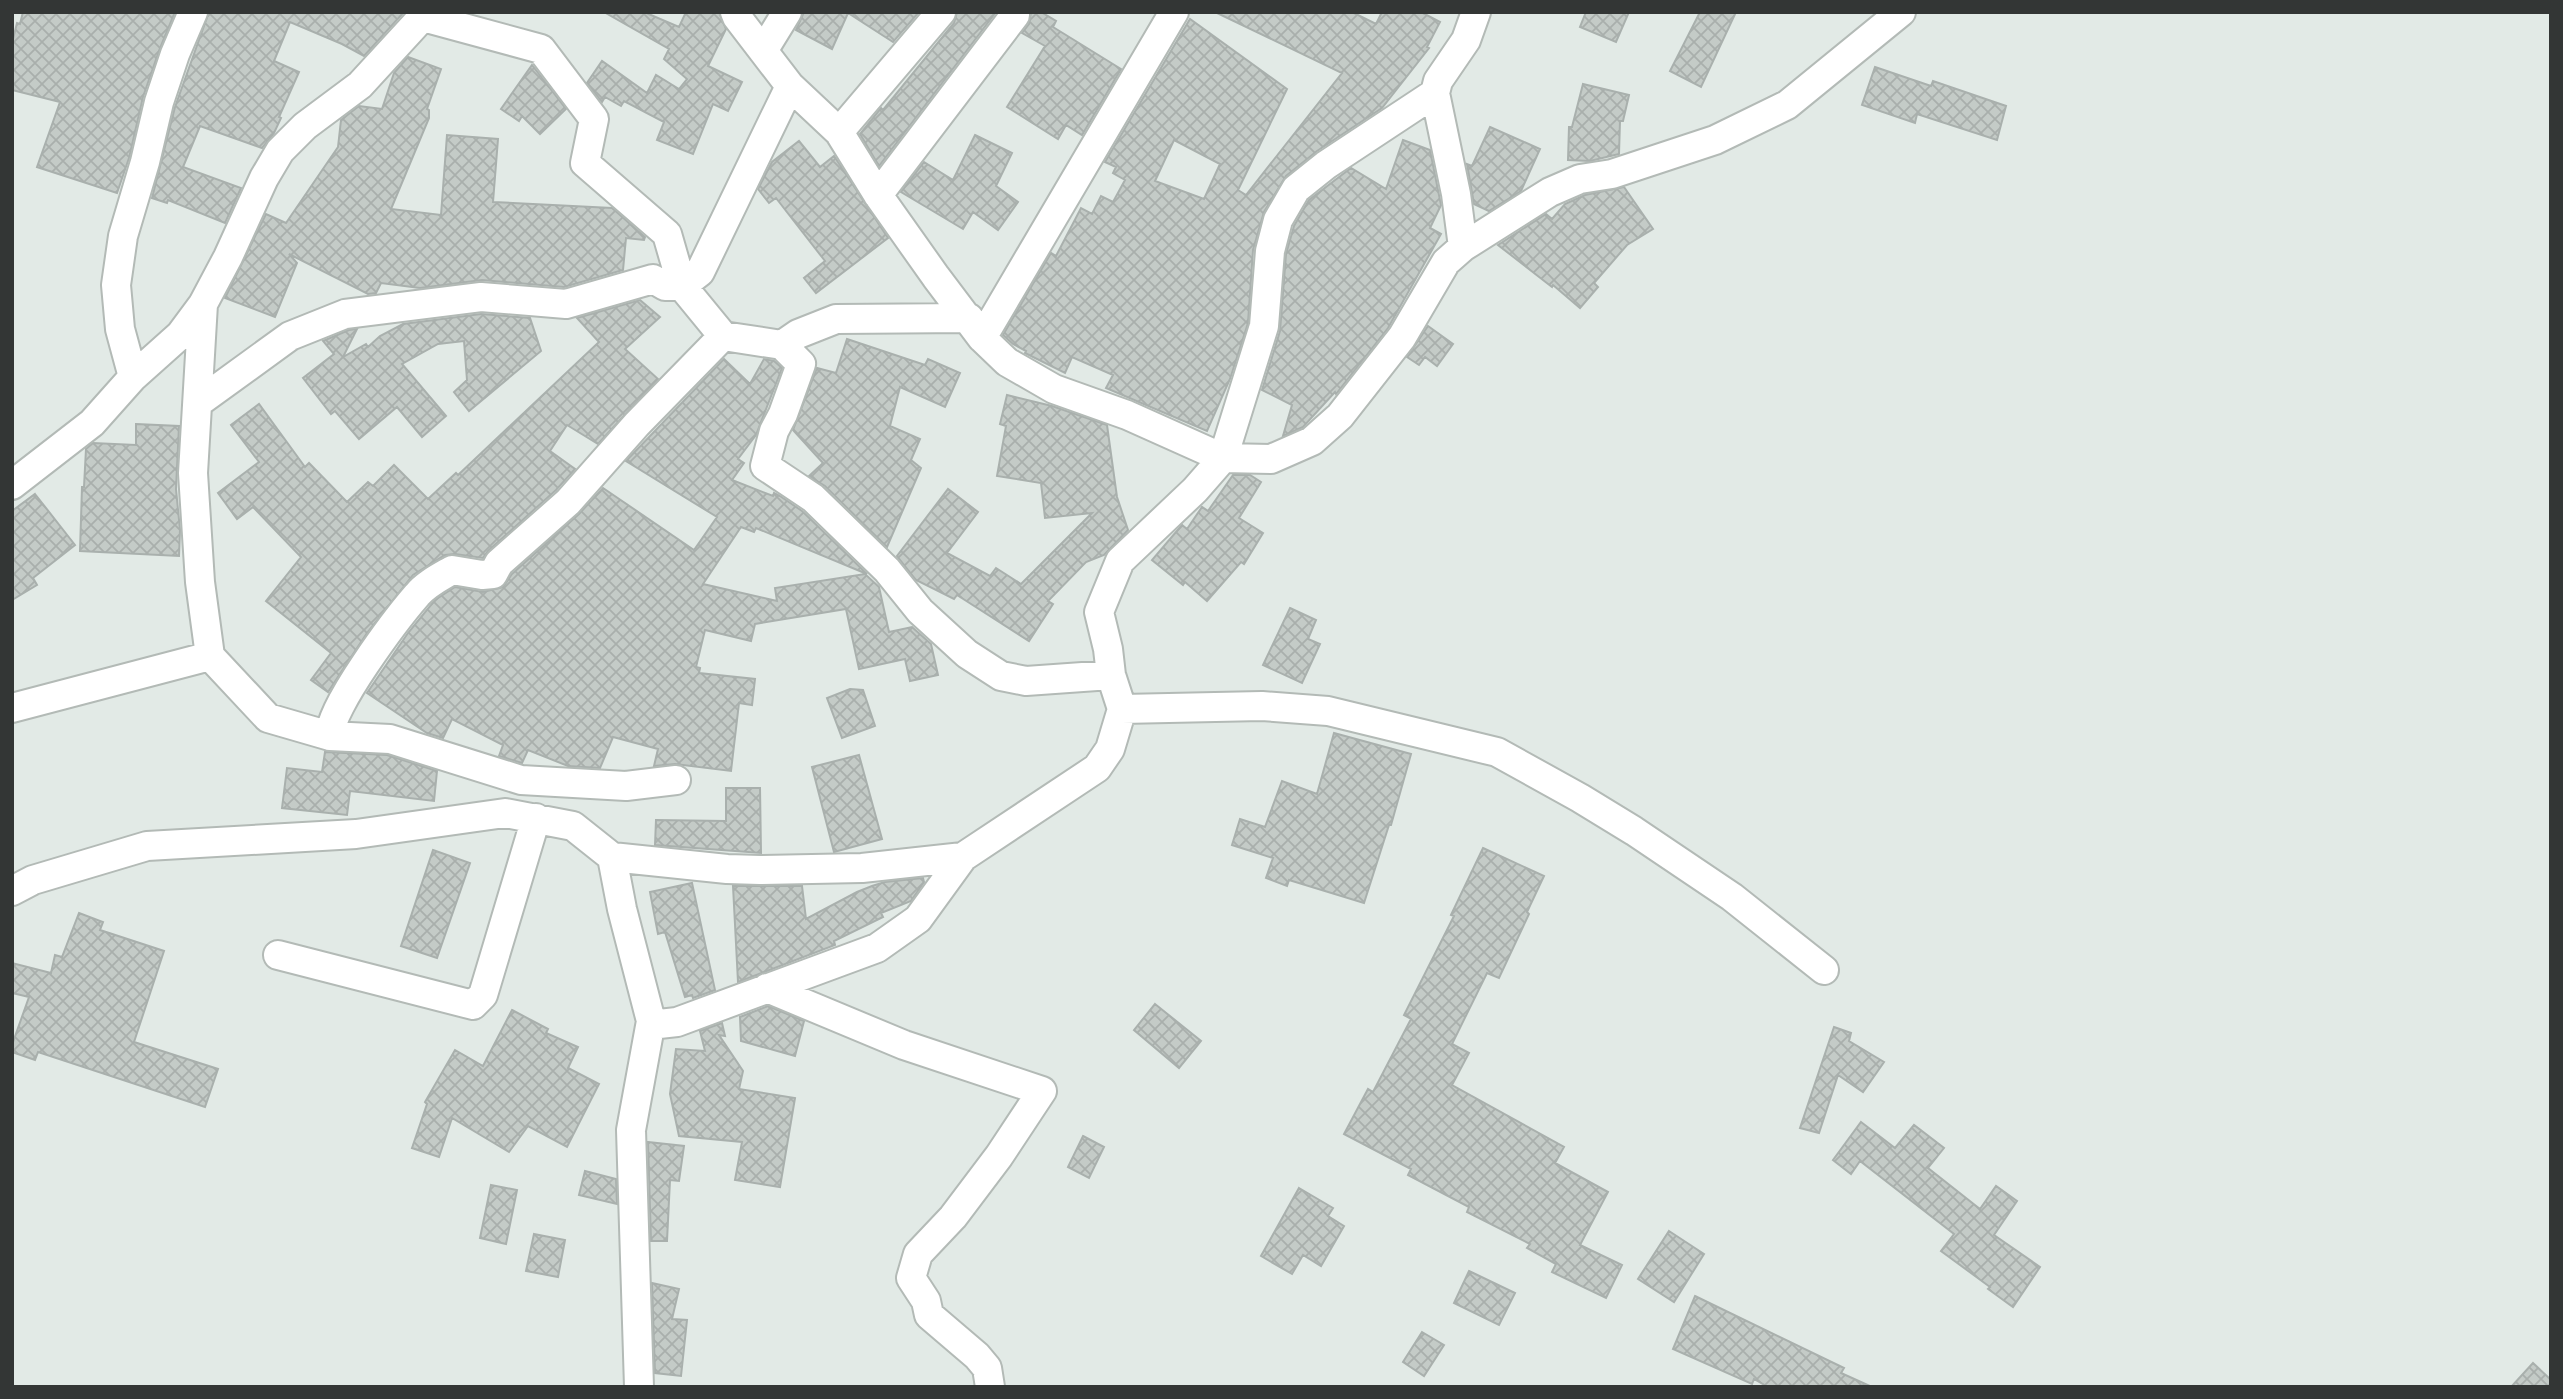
<svg xmlns="http://www.w3.org/2000/svg" width="2563" height="1399" font-family="'Crimson Pro',serif">
<style>
.building{fill:url(#building-cross-hatch);stroke:#a9b0ad;stroke-width:2;fill-rule:evenodd}
.lines{fill:none;stroke-linecap:round;stroke-linejoin:round}
.minor-casing{stroke:#b3bab6;stroke-width:32}
.minor{stroke:#fff;stroke-width:28}
</style>
<defs>
<pattern id="building-cross-hatch" width="8" height="8" patternUnits="userSpaceOnUse" patternTransform="scale(1.75)"><rect width="8" height="8" fill="#c4cbc7"/><path d="M0 0l8 8M0 8l8-8" fill="none" stroke="#a9afac"/></pattern>
</defs>
<rect width="100%" height="100%" fill="#e2eae6"/>
<path class="building" d="M 23,12 L 175,12 L 160,48 L 143,97 L 129,158 L 117,193 L 37,167 L 60,102 L 12,90 L 12,43 L 17,23 L 20,24 Z
M 209,12 L 404,12 L 364,56 L 342,44 L 290,22 L 274,61 L 299,72 L 279,117 L 281,118 L 274,133 L 262,148 L 200,126 L 183,167 L 241,188 L 225,223 L 168,200 L 167,203 L 152,198 L 175,107 Z
M 604,12 L 644,12 L 679,27 L 686,12 L 719,12 L 726,29 L 708,66 L 742,82 L 728,111 L 713,104 L 693,154 L 657,140 L 664,122 L 624,101 L 621,106 L 605,97 L 602,102 L 587,83 L 602,61 L 647,93 L 656,75 L 679,89 L 687,79 L 664,59 L 669,49 Z
M 804,12 L 919,12 L 893,42 L 848,13 L 832,49 L 796,30 Z
M 957,12 L 996,12 L 879,166 L 860,134 L 881,108 L 883,110 L 954,23 Z
M 1031,12 L 1041,12 L 1056,21 L 1053,27 L 1121,69 L 1082,135 L 1066,125 L 1058,139 L 1007,107 L 1045,46 L 1022,33 L 1029,24 Z
M 1215,12 L 1352,12 L 1376,24 L 1382,12 L 1421,12 L 1440,22 L 1427,47 L 1429,48 L 1382,108 L 1317,151 L 1286,176 L 1264,212 L 1253,250 L 1248,323 L 1230,379 L 1207,431 L 1106,388 L 1113,375 L 1072,357 L 1065,373 L 1025,353 L 1026,351 L 1013,344 L 1003,335 L 1051,253 L 1056,256 L 1081,208 L 1092,214 L 1101,196 L 1113,202 L 1125,180 L 1113,173 L 1116,167 L 1105,162 L 1190,19 L 1287,89 L 1238,190 L 1246,195 L 1342,73 ZM 1174,140 L 1220,164 L 1204,199 L 1155,181 Z
M 1586,12 L 1629,12 L 1616,42 L 1580,27 Z
M 1700,12 L 1736,12 L 1701,87 L 1670,71 Z
M 408,57 L 441,69 L 427,109 L 429,110 L 429,118 L 391,209 L 441,215 L 447,135 L 498,139 L 493,202 L 612,208 L 645,237 L 644,240 L 626,238 L 623,270 L 564,287 L 482,280 L 420,288 L 381,283 L 376,293 L 368,294 L 289,254 L 297,263 L 275,317 L 225,298 L 266,214 L 286,223 L 338,147 L 341,120 L 359,106 L 382,109 L 394,73 Z
M 532,65 L 566,109 L 540,134 L 522,116 L 519,121 L 501,109 Z
M 1875,67 L 1931,86 L 1933,81 L 2006,106 L 1997,140 L 1917,114 L 1915,123 L 1862,105 Z
M 1583,84 L 1629,95 L 1623,121 L 1620,121 L 1619,154 L 1590,161 L 1568,160 L 1569,127 L 1572,127 Z
M 1490,127 L 1540,149 L 1521,191 L 1489,211 L 1474,204 L 1467,164 L 1472,166 Z
M 975,135 L 1012,153 L 996,186 L 1018,202 L 998,230 L 973,212 L 963,229 L 901,192 L 924,162 L 953,180 Z
M 1403,140 L 1430,150 L 1441,205 L 1430,228 L 1441,234 L 1388,328 L 1336,394 L 1335,392 L 1303,427 L 1283,436 L 1292,405 L 1262,390 L 1280,331 L 1286,254 L 1294,226 L 1309,200 L 1351,168 L 1386,189 Z
M 799,141 L 820,167 L 834,156 L 888,238 L 816,293 L 804,278 L 825,261 L 776,198 L 769,203 L 758,189 L 772,162 Z
M 1624,187 L 1653,229 L 1627,245 L 1594,283 L 1598,287 L 1580,308 L 1553,285 L 1552,287 L 1498,245 L 1546,214 L 1552,219 L 1565,204 L 1585,195 Z
M 640,300 L 660,317 L 625,349 L 658,379 L 598,444 L 567,425 L 550,451 L 575,469 L 556,490 L 488,551 L 483,558 L 455,554 L 445,555 L 413,575 L 367,633 L 328,692 L 311,680 L 331,653 L 266,601 L 301,557 L 253,507 L 237,519 L 218,493 L 259,462 L 231,425 L 259,404 L 305,467 L 309,463 L 347,502 L 368,482 L 373,486 L 394,465 L 428,499 L 456,473 L 458,475 L 599,342 L 577,318 Z
M 481,314 L 530,318 L 541,351 L 469,411 L 454,392 L 467,380 L 464,341 L 438,344 L 402,364 L 446,416 L 422,437 L 397,407 L 359,439 L 335,411 L 331,414 L 303,378 L 334,354 L 323,341 L 349,330 L 357,329 L 343,357 L 366,344 L 368,347 L 380,336 L 403,324 Z
M 1428,326 L 1453,344 L 1437,366 L 1425,357 L 1419,365 L 1407,357 Z
M 847,339 L 925,365 L 928,359 L 960,373 L 945,407 L 900,387 L 890,426 L 920,439 L 911,460 L 921,468 L 887,547 L 825,486 L 809,476 L 823,463 L 793,430 L 817,368 L 836,373 Z
M 724,359 L 750,384 L 764,359 L 774,361 L 782,368 L 756,435 L 738,459 L 744,463 L 732,480 L 773,496 L 774,493 L 780,496 L 802,511 L 867,574 L 756,528 L 754,532 L 741,527 L 703,584 L 777,601 L 775,588 L 865,574 L 879,587 L 889,632 L 912,627 L 931,644 L 938,675 L 910,681 L 905,659 L 859,669 L 846,609 L 755,624 L 751,641 L 705,630 L 696,667 L 700,668 L 699,673 L 755,679 L 752,705 L 739,703 L 731,771 L 675,764 L 654,766 L 658,749 L 613,737 L 600,768 L 568,766 L 528,750 L 522,763 L 499,756 L 503,745 L 452,719 L 443,738 L 427,733 L 367,693 L 408,633 L 435,600 L 455,587 L 483,592 L 503,587 L 512,574 L 579,514 L 603,488 L 694,550 L 717,517 L 626,461 Z
M 1007,395 L 1052,406 L 1107,425 L 1117,497 L 1128,530 L 1104,555 L 1086,562 L 1048,601 L 1053,604 L 1029,641 L 957,595 L 954,599 L 916,580 L 897,556 L 948,489 L 978,512 L 947,553 L 990,576 L 996,568 L 1021,584 L 1092,513 L 1045,518 L 1041,483 L 997,476 L 1006,426 L 1000,424 Z
M 136,424 L 179,426 L 176,489 L 180,530 L 179,556 L 80,551 L 82,487 L 84,487 L 86,449 L 93,443 L 136,445 Z
M 1233,475 L 1250,475 L 1261,482 L 1239,518 L 1263,533 L 1244,564 L 1241,562 L 1207,601 L 1185,582 L 1183,585 L 1152,560 L 1182,525 L 1187,529 L 1202,507 L 1208,511 Z
M 35,494 L 75,545 L 33,578 L 37,585 L 12,600 L 12,511 Z
M 1290,608 L 1316,620 L 1308,639 L 1320,644 L 1302,683 L 1263,665 Z
M 850,689 L 863,690 L 875,726 L 842,738 L 827,698 Z
M 1334,733 L 1411,754 L 1391,825 L 1389,825 L 1364,903 L 1289,880 L 1287,886 L 1266,878 L 1273,858 L 1232,845 L 1240,819 L 1265,827 L 1282,781 L 1317,794 Z
M 325,752 L 387,755 L 437,771 L 434,801 L 350,791 L 347,815 L 282,808 L 287,768 L 322,772 Z
M 859,755 L 882,839 L 834,852 L 812,767 Z
M 726,788 L 760,788 L 761,853 L 655,845 L 656,820 L 726,821 Z
M 1483,848 L 1544,876 L 1527,912 L 1529,914 L 1499,978 L 1487,973 L 1452,1044 L 1469,1053 L 1452,1085 L 1564,1147 L 1555,1163 L 1608,1192 L 1580,1245 L 1622,1265 L 1606,1298 L 1552,1272 L 1556,1264 L 1527,1248 L 1530,1244 L 1467,1212 L 1469,1207 L 1408,1175 L 1411,1169 L 1344,1134 L 1368,1089 L 1373,1092 L 1411,1019 L 1404,1015 L 1454,916 L 1451,915 Z
M 433,850 L 470,863 L 437,958 L 401,946 Z
M 923,878 L 924,882 L 911,901 L 881,913 L 883,917 L 834,941 L 835,945 L 738,982 L 733,886 L 802,886 L 806,919 L 857,892 L 872,886 L 885,882 Z
M 692,883 L 715,990 L 693,998 L 692,995 L 685,997 L 665,932 L 658,934 L 650,892 Z
M 79,913 L 103,922 L 100,930 L 164,951 L 134,1042 L 218,1069 L 205,1107 L 38,1052 L 35,1060 L 12,1052 L 12,1045 L 29,997 L 12,993 L 12,963 L 51,973 L 55,955 L 62,957 Z
M 1155,1004 L 1201,1041 L 1179,1068 L 1134,1030 Z
M 768,1006 L 804,1021 L 795,1056 L 741,1041 L 740,1017 Z
M 512,1010 L 548,1029 L 546,1033 L 578,1047 L 568,1068 L 599,1084 L 567,1147 L 528,1126 L 509,1152 L 452,1118 L 439,1157 L 412,1148 L 427,1104 L 425,1102 L 455,1050 L 483,1066 Z
M 722,1023 L 725,1036 L 719,1035 L 743,1071 L 739,1089 L 795,1098 L 780,1187 L 735,1180 L 742,1142 L 679,1136 L 670,1094 L 676,1049 L 705,1051 L 700,1031 Z
M 1834,1027 L 1851,1033 L 1849,1041 L 1884,1062 L 1863,1092 L 1838,1075 L 1819,1133 L 1800,1128 Z
M 1861,1122 L 1895,1148 L 1914,1125 L 1944,1148 L 1928,1168 L 1980,1209 L 1996,1186 L 2017,1201 L 1994,1235 L 2040,1267 L 2013,1307 L 1988,1289 L 1990,1287 L 1941,1251 L 1954,1234 L 1860,1161 L 1851,1174 L 1833,1160 Z
M 1083,1136 L 1104,1147 L 1089,1178 L 1068,1167 Z
M 648,1142 L 684,1146 L 679,1181 L 670,1180 L 667,1241 L 651,1241 Z
M 585,1171 L 616,1179 L 617,1204 L 579,1195 Z
M 491,1185 L 517,1190 L 506,1244 L 480,1238 Z
M 1299,1188 L 1333,1208 L 1328,1216 L 1344,1226 L 1321,1266 L 1303,1255 L 1292,1274 L 1261,1256 Z
M 1669,1231 L 1704,1254 L 1674,1302 L 1638,1279 Z
M 534,1234 L 565,1240 L 558,1277 L 526,1271 Z
M 1469,1271 L 1515,1293 L 1499,1325 L 1454,1303 Z
M 652,1283 L 679,1289 L 672,1319 L 687,1320 L 681,1376 L 655,1373 Z
M 1695,1296 L 1844,1368 L 1841,1373 L 1872,1387 L 1768,1387 L 1754,1379 L 1752,1384 L 1673,1349 Z
M 1422,1332 L 1444,1345 L 1424,1376 L 1403,1362 Z
M 2533,1363 L 2551,1380 L 2551,1387 L 2511,1387 Z"/>
<g class="lines">
<defs>
<path id="minor" d="M 735,12 L 737,17 L 790,86 L 839,132 L 878,195 L 936,277 L 982,338 L 1007,362 L 1054,389 L 1127,415 L 1223,458 L 1264,326 L 1270,251 L 1278,220 L 1296,189 L 1326,165 L 1435,93
M 423,17 L 541,49 L 594,119 L 585,163 L 667,234 L 682,286 L 723,336 L 782,345 L 801,364 L 783,414 L 774,431 L 765,466 L 813,498 L 887,570 L 920,611 L 967,654 L 1001,676 L 1026,681 L 1111,675
M 763,51 L 787,12
M 839,132 L 941,12
M 878,195 L 1015,15
M 1463,247 L 1550,192 L 1580,179 L 1612,174 L 1715,140 L 1787,105 L 1901,12
M 203,304 L 193,473 L 200,582 L 210,656 L 268,718 L 330,736 C 328,709 397,618 417,595 C 426,584 440,577 452,570 L 482,575 L 493,574 L 499,563 L 568,502 L 637,424 L 723,336
M 982,338 L 1174,12
M 782,345 L 798,334 L 836,319 L 969,318
M 133,377 L 120,329 L 116,285 L 123,236 L 145,162 L 159,102 L 175,54 L 193,12
M 199,402 L 290,336 L 345,314 L 481,297 L 566,304 L 653,279 L 665,286 L 682,286 L 700,272 L 790,86
M 12,485 L 92,423 L 133,377 L 180,335 L 203,304 L 228,257 L 264,178 L 280,151 L 305,126 L 360,85 L 427,12
M 12,708 L 210,656
M 1122,709 L 1262,706 L 1328,711 L 1497,752 L 1580,798 L 1634,831 L 1732,897 L 1824,970
M 330,736 L 390,739 L 521,780 L 626,786 L 676,780
M 612,857 L 727,869 L 760,870 L 862,868 L 963,857
M 12,891 L 33,880 L 147,846 L 356,834 L 505,813 L 573,826 L 612,857 L 622,909 L 651,1021 L 631,1130 L 639,1387
M 278,955 L 473,1005 L 483,995 L 536,818
M 767,988 L 904,1045 L 1042,1091 L 999,1156 L 953,1217 L 918,1254 L 911,1278 L 926,1301 L 929,1315 L 977,1356 L 987,1368 L 990,1387
M 651,1021 L 659,1024 L 677,1022 L 877,948 L 918,919 L 963,857 L 1097,768 L 1110,749 L 1122,709 L 1111,675 L 1108,649 L 1099,612 L 1120,561 L 1195,490 L 1223,458 L 1271,459 L 1312,441 L 1340,416 L 1402,337 L 1446,262 L 1463,247 L 1456,194 L 1435,93 L 1438,81 L 1466,40 L 1476,12"/>
</defs>
<use href="#minor" class="minor-casing"/>
<use href="#minor" class="minor"/>
</g>
<rect width="2563" height="1399" fill="none" stroke="#333635" stroke-width="28"/>
</svg>
